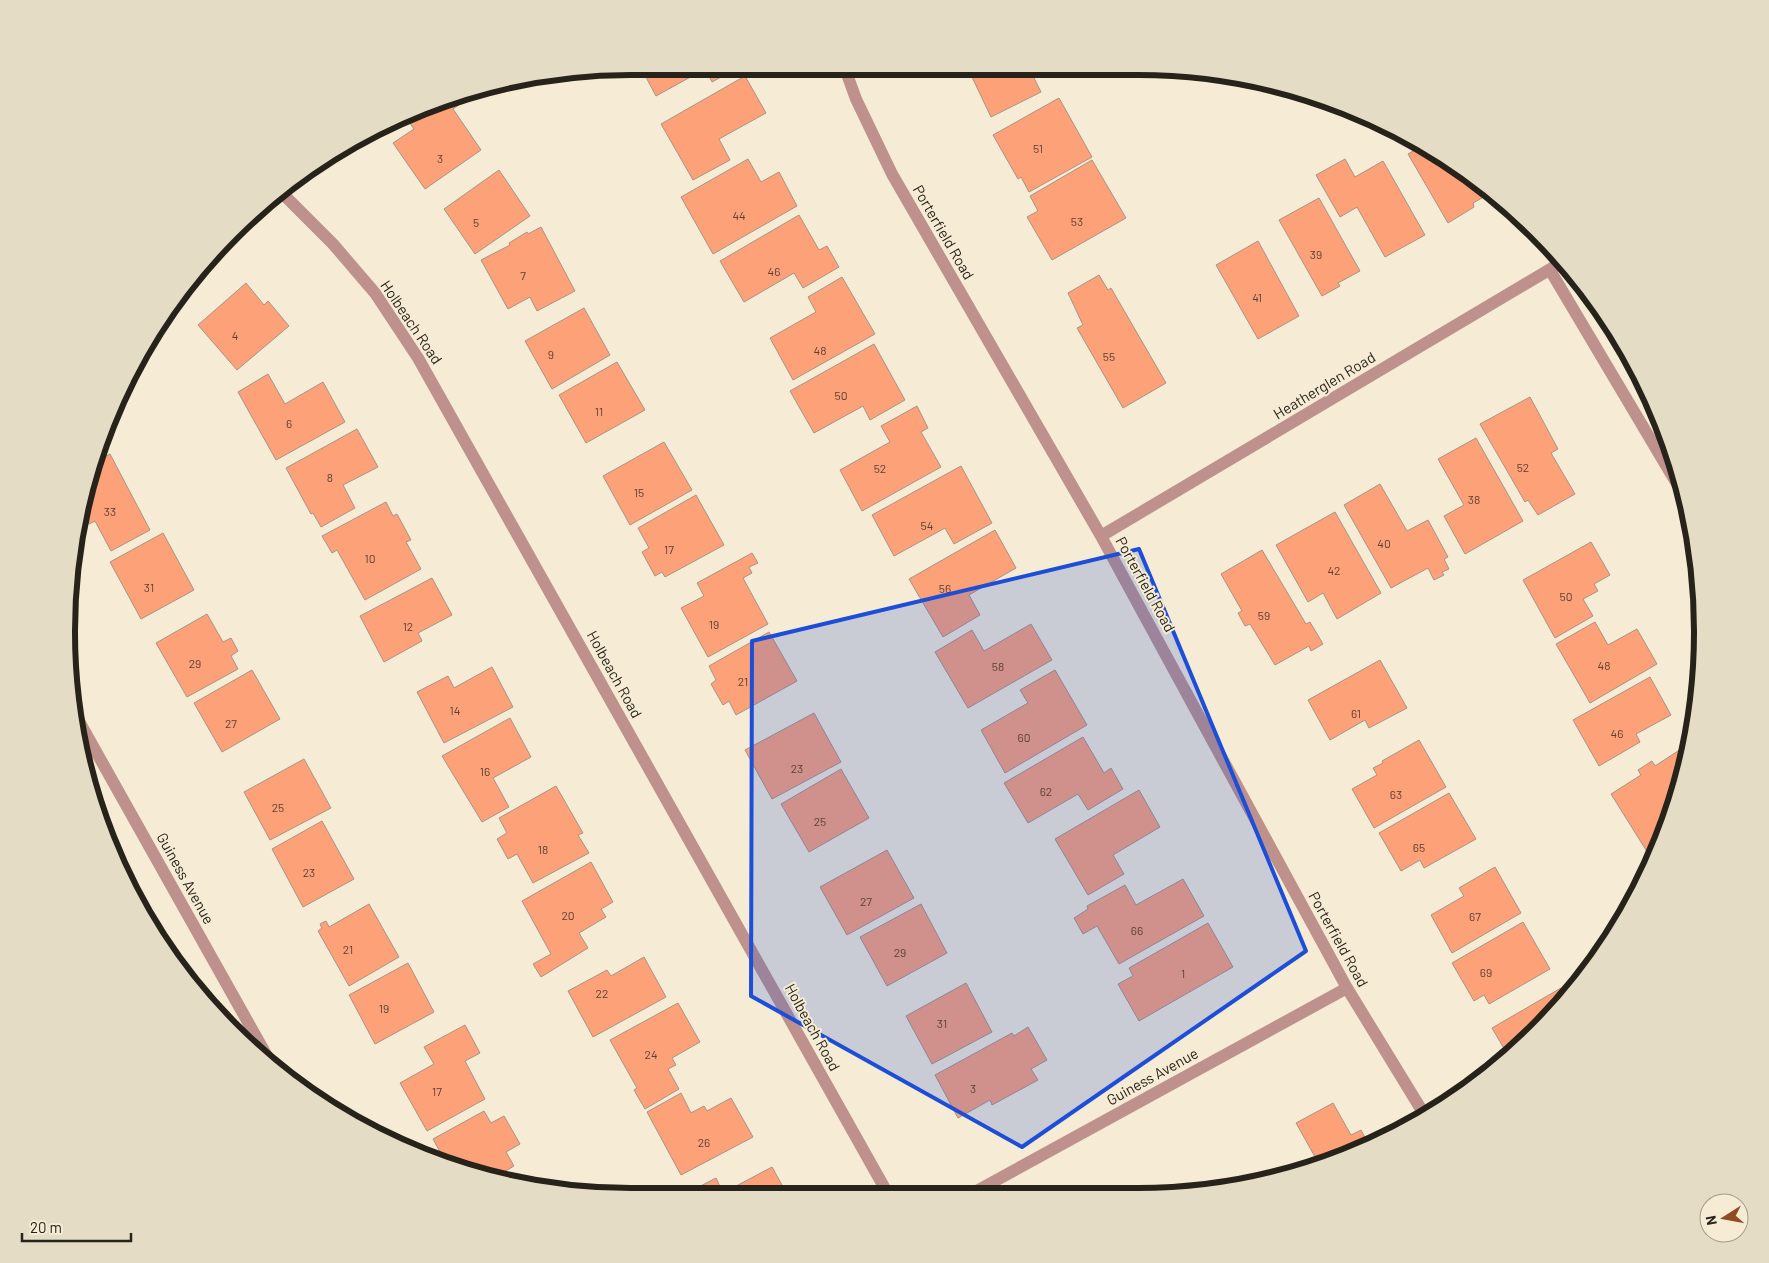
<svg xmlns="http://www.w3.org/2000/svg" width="1769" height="1263" font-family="Barlow,sans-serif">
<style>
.building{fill:#fda178;stroke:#aa9287}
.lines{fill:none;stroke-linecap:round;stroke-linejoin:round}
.minor{stroke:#be918c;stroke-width:12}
.marked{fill:#1d4ed8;fill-opacity:0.2;stroke:#1d4ed8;stroke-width:4;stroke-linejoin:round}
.labels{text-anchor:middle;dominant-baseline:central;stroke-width:4;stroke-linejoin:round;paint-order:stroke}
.number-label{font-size:12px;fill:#5c4232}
.street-label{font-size:15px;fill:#27231a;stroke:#f6ecd5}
.rim{fill:none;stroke:#27231a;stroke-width:6}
</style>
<rect width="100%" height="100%" fill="#f6ecd5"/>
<path class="building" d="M 640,66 L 741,66 L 712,82 L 705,69 L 656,96 Z
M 994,66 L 1028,66 L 1041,92 L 991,117 L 972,77 Z
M 745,76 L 766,113 L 719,139 L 730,160 L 693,180 L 661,124 Z
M 477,88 L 479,91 L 453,109 L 481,150 L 425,189 L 393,143 L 414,129 L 404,115 Z
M 1059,98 L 1092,157 L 1029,192 L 1021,177 L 1018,179 L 993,135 Z
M 1424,145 L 1482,183 L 1489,194 L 1473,203 L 1474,207 L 1448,223 L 1408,154 Z
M 748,159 L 761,182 L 779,172 L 797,206 L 713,254 L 681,197 Z
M 1345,159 L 1355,177 L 1383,161 L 1425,235 L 1385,257 L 1357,207 L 1340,217 L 1316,175 Z
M 1092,160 L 1126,218 L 1052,260 L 1027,217 L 1038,211 L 1030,196 Z
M 499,170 L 530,216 L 475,254 L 444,209 Z
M 1319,198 L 1360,271 L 1338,283 L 1340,286 L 1322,296 L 1279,220 Z
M 799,215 L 819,250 L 827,246 L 839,267 L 803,288 L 794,273 L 744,302 L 720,261 Z
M 541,227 L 575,291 L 537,311 L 530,297 L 508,309 L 481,260 L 510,245 L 509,243 L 527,232 L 528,234 Z
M 1258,241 L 1299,316 L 1258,339 L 1216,265 Z
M 1099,275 L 1108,290 L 1111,288 L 1166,383 L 1123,408 L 1077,328 L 1083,325 L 1068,293 Z
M 842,277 L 875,334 L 793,380 L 770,338 L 816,312 L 808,297 Z
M 246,283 L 264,305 L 268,301 L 289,326 L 237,370 L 198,325 Z
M 584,308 L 610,355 L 552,389 L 525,341 Z
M 874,344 L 905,400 L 870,420 L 863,406 L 814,433 L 790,391 Z
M 617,362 L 645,410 L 586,443 L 559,395 Z
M 268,374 L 285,404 L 323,382 L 345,422 L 276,460 L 238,392 Z
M 1530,397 L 1558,449 L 1551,453 L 1575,494 L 1538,515 L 1528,500 L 1525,502 L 1480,424 Z
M 917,406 L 928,428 L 921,432 L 941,467 L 862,511 L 840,470 L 890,442 L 881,426 Z
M 357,429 L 378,467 L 343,485 L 355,508 L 321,527 L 313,513 L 311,514 L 286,468 Z
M 1476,438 L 1523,521 L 1465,554 L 1444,516 L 1464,505 L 1438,459 Z
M 664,442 L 692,490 L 630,525 L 603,476 Z
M 110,454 L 150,530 L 111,551 L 95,521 L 89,524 L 83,512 L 97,461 Z
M 961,466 L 992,523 L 954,544 L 945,528 L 894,556 L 872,515 Z
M 1380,484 L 1407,531 L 1428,520 L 1448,557 L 1444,559 L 1449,569 L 1442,572 L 1444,575 L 1434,580 L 1428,568 L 1391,588 L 1344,505 Z
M 696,495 L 724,545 L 665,577 L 662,572 L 655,576 L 642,552 L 649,548 L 638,528 Z
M 386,502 L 393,516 L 397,514 L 411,540 L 406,542 L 421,569 L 365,600 L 337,550 L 332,553 L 322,536 Z
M 1335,512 L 1381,593 L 1337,619 L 1323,593 L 1308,602 L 1276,545 Z
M 995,530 L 1016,568 L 969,595 L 980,615 L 943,637 L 909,579 Z
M 163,533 L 194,590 L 141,619 L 110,562 Z
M 1591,542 L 1610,575 L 1594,584 L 1598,591 L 1583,599 L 1593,616 L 1555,638 L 1523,580 Z
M 1262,550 L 1306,624 L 1310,622 L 1323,644 L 1311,651 L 1309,646 L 1275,665 L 1250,624 L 1245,626 L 1238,613 L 1242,611 L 1221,574 Z
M 752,553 L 758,563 L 749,567 L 752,573 L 743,578 L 768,624 L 708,657 L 681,608 L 704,596 L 697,583 Z
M 432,578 L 452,615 L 418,633 L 422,641 L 384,662 L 360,616 Z
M 207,614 L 223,642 L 231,638 L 238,651 L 231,656 L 238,669 L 187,697 L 156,643 Z
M 1595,622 L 1608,645 L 1637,629 L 1657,664 L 1590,703 L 1556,644 Z
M 1031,624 L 1052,660 L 968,708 L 935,652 L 972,630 L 984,651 Z
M 769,632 L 797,681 L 736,715 L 729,701 L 723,705 L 711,684 L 716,680 L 709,666 Z
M 1380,660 L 1407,708 L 1369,728 L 1365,720 L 1330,740 L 1308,700 Z
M 492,667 L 513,707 L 444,743 L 417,692 L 448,676 L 454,688 Z
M 252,670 L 280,719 L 222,752 L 194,703 Z
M 1055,670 L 1087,725 L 1005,773 L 981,730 L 1028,703 L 1020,690 Z
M 1650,677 L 1671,715 L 1636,734 L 1640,742 L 1599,766 L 1573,720 Z
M 814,713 L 841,762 L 772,799 L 745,750 Z
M 510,718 L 531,757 L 493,778 L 509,807 L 482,822 L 442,756 Z
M 1083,737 L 1104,773 L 1111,768 L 1123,789 L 1088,810 L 1078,794 L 1028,823 L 1004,783 Z
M 1419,740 L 1446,787 L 1374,828 L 1352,789 L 1377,775 L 1373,768 L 1383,763 L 1382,761 Z
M 1684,747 L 1688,752 L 1684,778 L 1654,856 L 1651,858 L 1611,794 L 1641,775 L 1638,770 L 1652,761 L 1655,766 Z
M 304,759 L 331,808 L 270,840 L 244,792 Z
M 841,769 L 869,818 L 809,852 L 781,804 Z
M 556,786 L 583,833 L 578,835 L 589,853 L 533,883 L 517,854 L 508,859 L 497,839 L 507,833 L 499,818 Z
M 1139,790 L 1160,827 L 1113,855 L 1124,874 L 1088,895 L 1055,839 Z
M 1449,793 L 1476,839 L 1424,868 L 1420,860 L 1401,871 L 1379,833 Z
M 322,821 L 354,879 L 303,907 L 272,849 Z
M 887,850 L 914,898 L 847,935 L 820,887 Z
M 591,862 L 613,902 L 601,909 L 606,917 L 579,933 L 588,948 L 541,977 L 533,964 L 551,954 L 522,901 Z
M 1495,867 L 1521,913 L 1452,953 L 1431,915 L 1464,896 L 1459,888 Z
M 1183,879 L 1204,916 L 1119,964 L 1097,926 L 1083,934 L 1074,918 L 1088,909 L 1087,906 L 1125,885 L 1136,905 Z
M 369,904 L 399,957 L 349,986 L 318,931 L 322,928 L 320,924 L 326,921 L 329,927 Z
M 921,904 L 947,953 L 887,986 L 860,937 Z
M 1523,922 L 1550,969 L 1489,1004 L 1484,995 L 1474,1001 L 1452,963 Z
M 1208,923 L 1233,967 L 1139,1021 L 1118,984 L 1133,976 L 1129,968 Z
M 644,957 L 666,997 L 593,1037 L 568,991 L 607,970 L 611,976 Z
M 408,963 L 434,1012 L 375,1044 L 349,995 Z
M 966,983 L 992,1032 L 932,1064 L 906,1016 Z
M 1561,988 L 1566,997 L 1509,1057 L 1492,1028 Z
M 678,1003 L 700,1042 L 672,1058 L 676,1065 L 668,1069 L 679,1089 L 645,1109 L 634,1090 L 637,1088 L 610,1040 Z
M 465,1025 L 480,1053 L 465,1061 L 485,1099 L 427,1131 L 400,1083 L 434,1064 L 424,1047 Z
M 1028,1027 L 1047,1060 L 1031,1069 L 1038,1080 L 992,1105 L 990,1100 L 958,1118 L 935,1075 L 1012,1033 L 1014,1036 Z
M 681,1093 L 691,1113 L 704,1106 L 707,1111 L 731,1098 L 753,1137 L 681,1175 L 647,1112 Z
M 1333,1103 L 1351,1135 L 1361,1130 L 1369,1145 L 1319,1164 L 1296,1123 Z
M 484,1111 L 491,1123 L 504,1116 L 520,1144 L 506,1152 L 514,1166 L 492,1179 L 446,1163 L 433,1139 Z
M 772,1167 L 787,1194 L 683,1195 L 716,1178 L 723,1193 Z
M 677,1188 L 681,1195 L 669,1195 L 668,1193 Z"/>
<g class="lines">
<path class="minor" d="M 844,66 L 856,99 L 892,174 L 1101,536 L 1347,988 L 1424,1114
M 282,193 L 333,244 L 375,293 L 418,358 L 888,1194
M 1550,270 L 1683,494
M 1101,536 L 1564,261
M 71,707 L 272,1065
M 973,1193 L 1347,988"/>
</g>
<path class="marked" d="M 1139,549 L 1306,951 L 1022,1147 L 751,996 L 752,641 Z"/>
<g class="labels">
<g class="number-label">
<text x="1038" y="148">51</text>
<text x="440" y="158">3</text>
<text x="739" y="215">44</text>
<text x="1077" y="221">53</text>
<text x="476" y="222">5</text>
<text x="1316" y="254">39</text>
<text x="774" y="271">46</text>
<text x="523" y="275">7</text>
<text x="1257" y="297">41</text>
<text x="235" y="335">4</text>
<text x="820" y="350">48</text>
<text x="551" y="354">9</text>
<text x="1109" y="356">55</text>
<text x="841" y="395">50</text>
<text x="599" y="411">11</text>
<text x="289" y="423">6</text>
<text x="1523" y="467">52</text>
<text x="880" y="468">52</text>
<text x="330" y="477">8</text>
<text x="639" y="492">15</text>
<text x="1474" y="499">38</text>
<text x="110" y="511">33</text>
<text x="927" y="525">54</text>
<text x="1384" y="543">40</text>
<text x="669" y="549">17</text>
<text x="370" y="558">10</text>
<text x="1334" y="570">42</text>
<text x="149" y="587">31</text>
<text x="945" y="588">56</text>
<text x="1566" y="596">50</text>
<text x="1264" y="615">59</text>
<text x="714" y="624">19</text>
<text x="408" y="626">12</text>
<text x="195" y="663">29</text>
<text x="1604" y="665">48</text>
<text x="998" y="666">58</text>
<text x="743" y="681">21</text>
<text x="455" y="710">14</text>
<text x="1356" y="713">61</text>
<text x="231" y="723">27</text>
<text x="1617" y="733">46</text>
<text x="1024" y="737">60</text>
<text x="797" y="768">23</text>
<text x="485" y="771">16</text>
<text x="1046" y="791">62</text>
<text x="1396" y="794">63</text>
<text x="278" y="807">25</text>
<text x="820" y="821">25</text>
<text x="1419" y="847">65</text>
<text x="543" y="849">18</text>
<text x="309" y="872">23</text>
<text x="866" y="901">27</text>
<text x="568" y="915">20</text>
<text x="1475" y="916">67</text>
<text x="1137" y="930">66</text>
<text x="348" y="949">21</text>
<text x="900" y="952">29</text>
<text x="1486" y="972">69</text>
<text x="1183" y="973">1</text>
<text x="602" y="993">22</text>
<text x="384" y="1008">19</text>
<text x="942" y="1023">31</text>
<text x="651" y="1054">24</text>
<text x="973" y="1088">3</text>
<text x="437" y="1091">17</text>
<text x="704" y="1142">26</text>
</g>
<g class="street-label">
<text transform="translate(944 232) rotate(60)">Porterfield Road</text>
<text transform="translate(412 322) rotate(56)">Holbeach Road</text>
<text transform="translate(1324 385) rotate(-31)">Heatherglen Road</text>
<text transform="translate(1146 584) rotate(61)">Porterfield Road</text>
<text transform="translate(615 674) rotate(61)">Holbeach Road</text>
<text transform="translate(186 878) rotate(61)">Guiness Avenue</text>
<text transform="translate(1339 939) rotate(61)">Porterfield Road</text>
<text transform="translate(813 1027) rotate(61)">Holbeach Road</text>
<text transform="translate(1152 1076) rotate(-29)">Guiness Avenue</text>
</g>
</g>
<path d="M0 0H1769V1263H0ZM631 75H1138A556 556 0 0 1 1694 631V632A556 556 0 0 1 1138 1188H631A556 556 0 0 1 75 632V631A556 556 0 0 1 631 75Z" fill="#e5dcc6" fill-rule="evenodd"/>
<path class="rim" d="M631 75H1138A556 556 0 0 1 1694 631V632A556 556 0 0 1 1138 1188H631A556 556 0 0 1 75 632V631A556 556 0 0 1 631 75Z"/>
<g transform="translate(1724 1218) rotate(259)"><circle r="24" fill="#f6ecd5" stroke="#a39c8a"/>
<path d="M0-4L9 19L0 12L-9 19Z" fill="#924c23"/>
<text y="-8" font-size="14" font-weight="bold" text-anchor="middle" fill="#27231a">N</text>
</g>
<path d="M22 1233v8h109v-8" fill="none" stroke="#27231a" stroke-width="2.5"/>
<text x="30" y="1233" font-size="15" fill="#27231a" stroke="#f6ecd5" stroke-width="4" paint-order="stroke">20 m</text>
</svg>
